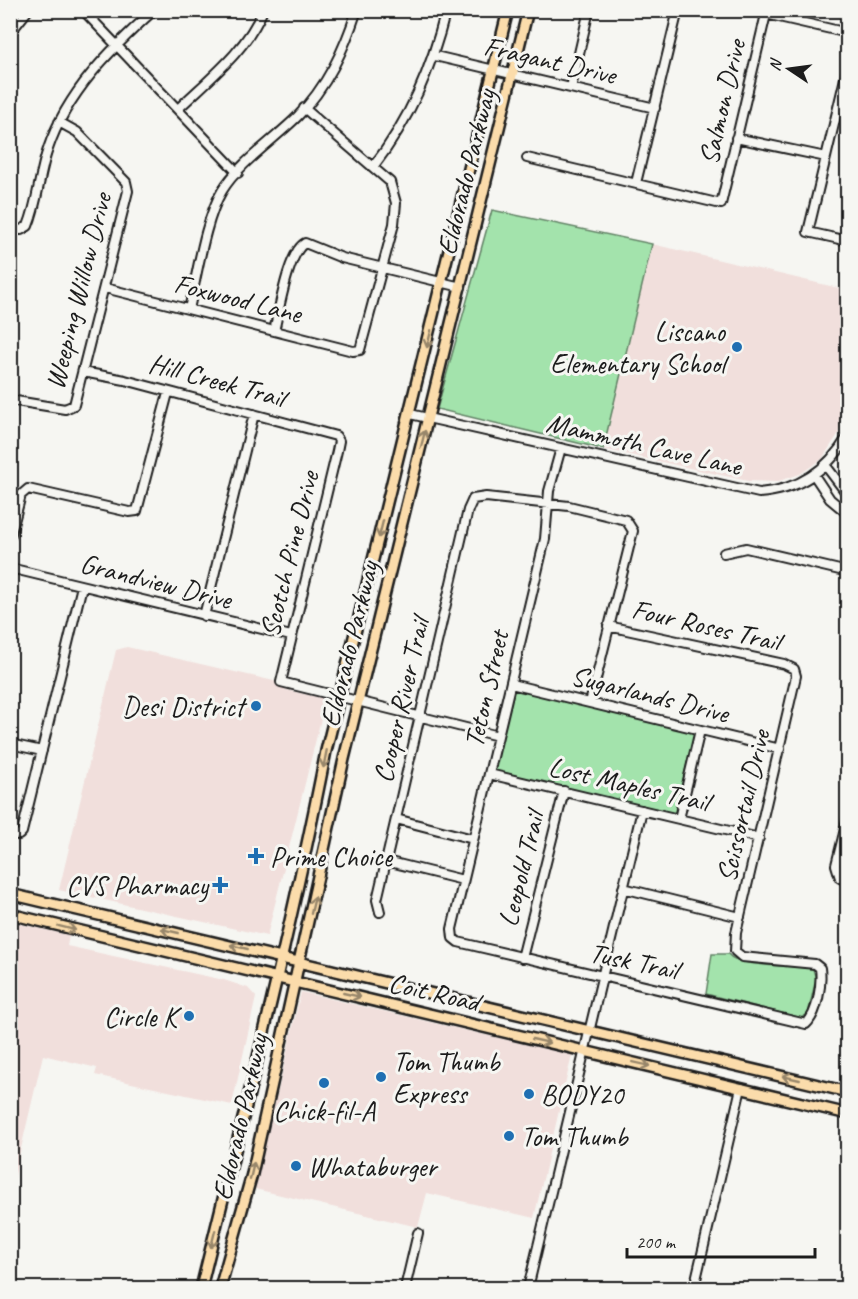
<svg xmlns="http://www.w3.org/2000/svg" width="858" height="1299" font-family="Caveat,sans-serif">
<style>
.built{fill:#f1dfdc}
.green{fill:#a3e3ac;stroke:#608064;stroke-width:1.5}
.lines{fill:none;stroke-linecap:round;stroke-linejoin:round}
.minor-casing{stroke:#1c1c1c;stroke-width:12}
.major-casing{stroke:#1c1c1c;stroke-width:14}
.minor{stroke:#f6f6f2;stroke-width:8}
.major{stroke:#fbdcab;stroke-width:9}
.oneway{stroke:#97866b}
.poi-dot{fill:#1f6fb2;stroke:#f6f6f2;stroke-width:2}
.labels{text-anchor:middle;dominant-baseline:central;stroke-width:6;stroke-linejoin:round;paint-order:stroke}
.street-label{font-size:28px;fill:#1c1c1c;stroke:#f6f6f2}
.poi-label{font-size:28px;fill:#1c1c1c;stroke:#f6f6f2;text-anchor:start}
</style>
<rect width="100%" height="100%" fill="#f6f6f2"/>
<filter id="ink" filterUnits="userSpaceOnUse"><feTurbulence type="fractalNoise" baseFrequency=".0167" numOctaves="2"/><feDisplacementMap in="SourceGraphic" scale="12" xChannelSelector="R" yChannelSelector="G"/><feConvolveMatrix kernelMatrix="1 2 1 2 8 2 1 2 1" color-interpolation-filters="sRGB"/></filter>
<g filter="url(#ink)">
<path class="built" d="M 652,244 L 847,290 L 847,404 L 839,433 L 822,459 L 800,474 L 776,482 L 748,481 L 603,449 Z
M 127,647 L 274,681 L 287,690 L 326,699 L 267,936 L 59,890 L 116,650 Z
M 11,922 L 69,935 L 67,946 L 224,980 L 248,988 L 256,997 L 232,1105 L 95,1075 L 97,1068 L 43,1055 L 11,1191 Z
M 301,992 L 572,1055 L 534,1218 L 427,1193 L 418,1227 L 255,1189 Z"/>
<path class="green" d="M 492,210 L 652,244 L 603,449 L 437,409 Z
M 514,688 L 695,732 L 674,815 L 493,770 Z
M 712,954 L 728,954 C 739,969 794,964 813,969 L 816,979 L 808,1014 L 801,1018 L 706,994 Z"/>
<g class="lines">
<defs>
<path id="minor" d="M 83,10 L 238,173
M 766,14 L 848,33
M 10,33 L 28,10
M 435,56 L 655,108
M 848,66 L 808,232 L 848,241
M 571,88 L 589,10
M 179,108 C 210,78 246,51 263,10
M 736,138 L 826,157
M 527,158 L 721,204 L 767,10
M 373,167 C 410,119 431,70 446,10
M 636,183 L 678,10
M 10,228 L 21,230 L 28,226 C 38,202 39,174 48,149 C 67,92 110,50 154,10
M 105,288 L 353,351 L 360,350 L 394,224 L 396,203 L 390,182 L 304,108
M 189,309 C 197,276 205,219 222,191 C 238,164 275,139 297,117 C 327,87 344,50 357,10
M 274,331 C 279,312 288,252 305,243 L 342,258 L 461,287
M 83,372 L 125,380 L 336,436 L 339,441 L 337,451 L 281,682 L 498,736
M 10,400 L 65,409 L 74,405 L 128,191 L 126,182 L 77,132 L 59,122
M 410,414 L 759,493 C 799,490 828,470 848,436
M 561,448 L 549,491 L 545,539 L 452,929 L 453,938 L 458,942 L 806,1024 C 818,1013 822,983 820,968 L 815,964 L 742,957 L 735,951 L 736,933 L 796,676 L 794,669 L 784,664 L 608,626
M 826,466 L 848,495
M 814,475 L 830,499 L 848,514
M 10,537 L 21,495 L 28,489 L 129,512 L 137,511 L 168,393
M 724,553 L 746,548 L 848,572
M 10,568 L 291,636
M 204,616 L 254,414
M 511,684 L 780,749
M 10,744 L 42,751
M 489,774 L 759,838
M 848,817 L 836,865 L 840,878 L 848,882
M 396,819 L 473,839
M 679,819 L 700,730
M 10,834 L 19,835 L 22,832 L 82,586
M 386,861 L 463,880
M 623,888 L 740,917
M 380,912 L 377,900 L 468,510 L 473,499 L 486,497 L 569,506 L 626,520 L 633,531 L 590,703
M 522,958 L 564,791
M 405,1288 L 418,1233
M 528,1288 L 642,810
M 694,1288 L 741,1088"/>
<path id="major" d="M 10,894 L 848,1092
M 10,914 L 848,1114
M 201,1288 C 245,1110 291,931 326,751 L 508,10
M 220,1288 L 252,1174 L 344,759 L 528,10"/>
</defs>
<use href="#minor" class="minor-casing"/>
<use href="#major" class="major-casing"/>
<use href="#minor" class="minor"/>
<use href="#major" class="major"/>
</g>
<defs><path id="oneway-shaft" d="M-6 0H5M1.5-3L5.5 0L1.5 3" fill="none" stroke-width="1.6" stroke-linecap="round" stroke-linejoin="round" transform="scale(1.5)"/></defs>
<g class="oneway">
<use href="#oneway-shaft" transform="translate(429 339) rotate(104)"/>
<use href="#oneway-shaft" transform="translate(423 439) rotate(-76)"/>
<use href="#oneway-shaft" transform="translate(381 529) rotate(104)"/>
<use href="#oneway-shaft" transform="translate(325 759) rotate(101)"/>
<use href="#oneway-shaft" transform="translate(313 905) rotate(-77)"/>
<use href="#oneway-shaft" transform="translate(67 928) rotate(14)"/>
<use href="#oneway-shaft" transform="translate(170 931) rotate(-167)"/>
<use href="#oneway-shaft" transform="translate(239 947) rotate(-167)"/>
<use href="#oneway-shaft" transform="translate(352 995) rotate(13)"/>
<use href="#oneway-shaft" transform="translate(541 1041) rotate(13)"/>
<use href="#oneway-shaft" transform="translate(641 1064) rotate(13)"/>
<use href="#oneway-shaft" transform="translate(791 1078) rotate(-167)"/>
<use href="#oneway-shaft" transform="translate(252 1171) rotate(-77)"/>
<use href="#oneway-shaft" transform="translate(213 1239) rotate(104)"/>
</g>
</g>
<g class="poi-dot">
<circle cx="737" cy="347" r="6"/>
<circle cx="256" cy="706" r="6"/>
<path d="M253 847h6v6h6v6h-6v6h-6v-6h-6v-6h6z"/>
<path d="M217 876h6v6h6v6h-6v6h-6v-6h-6v-6h6z"/>
<circle cx="189" cy="1016" r="6"/>
<circle cx="381" cy="1077" r="6"/>
<circle cx="324" cy="1083" r="6"/>
<circle cx="529" cy="1094" r="6"/>
<circle cx="509" cy="1136" r="6"/>
<circle cx="296" cy="1166" r="6"/>
</g>
<g class="labels">
<g class="street-label">
<text transform="translate(550 60) rotate(13)">Fragant Drive</text>
<text transform="translate(722 102) rotate(-77)">Salmon Drive</text>
<text transform="translate(466 172) rotate(-76)">Eldorado Parkway</text>
<text transform="translate(78 291) rotate(-76)">Weeping Willow Drive</text>
<text transform="translate(238 298) rotate(14)">Foxwood Lane</text>
<text transform="translate(217 380) rotate(15)">Hill Creek Trail</text>
<text transform="translate(644 444) rotate(13)">Mammoth Cave Lane</text>
<text transform="translate(289 554) rotate(-76)">Scotch Pine Drive</text>
<text transform="translate(156 581) rotate(14)">Grandview Drive</text>
<text transform="translate(706 625) rotate(13)">Four Roses Trail</text>
<text transform="translate(349 644) rotate(-76)">Eldorado Parkway</text>
<text transform="translate(486 689) rotate(-77)">Teton Street</text>
<text transform="translate(650 694) rotate(14)">Sugarlands Drive</text>
<text transform="translate(401 700) rotate(-77)">Cooper River Trail</text>
<text transform="translate(629 784) rotate(13)">Lost Maples Trail</text>
<text transform="translate(743 806) rotate(-77)">Scissortail Drive</text>
<text transform="translate(521 869) rotate(-76)">Leopold Trail</text>
<text transform="translate(634 961) rotate(12)">Tusk Trail</text>
<text transform="translate(434 992) rotate(13)">Coit Road</text>
<text transform="translate(240 1117) rotate(-77)">Eldorado Parkway</text>
</g>
<g class="poi-label">
<text x="725" y="331" text-anchor="end">Liscano<tspan x="725" dy="32">Elementary School</tspan></text>
<text x="244" y="706" text-anchor="end">Desi District</text>
<text x="270" y="856">Prime Choice</text>
<text x="208" y="885" text-anchor="end">CVS Pharmacy</text>
<text x="177" y="1016" text-anchor="end">Circle K</text>
<text x="393" y="1061">Tom Thumb<tspan x="393" dy="32">Express</tspan></text>
<text x="541" y="1094">BODY20</text>
<text x="324" y="1110" text-anchor="middle">Chick-fil-A</text>
<text x="521" y="1136">Tom Thumb</text>
<text x="308" y="1166">Whataburger</text>
</g>
</g>
<rect width="858" height="1299" fill="none" stroke="#f6f6f2" stroke-width="36"/>
<rect x="18" y="18" width="822" height="1263" fill="none" stroke="#1c1c1c" stroke-width="2" filter="url(#ink)"/>
<g transform="translate(789 69) rotate(283)" stroke="#f6f6f2" stroke-width="4.5" paint-order="stroke">
<path d="M0-4.5L10 22L0 15L-10 22Z" fill="#1c1c1c"/>
<text y="-9" font-size="16" font-weight="bold" text-anchor="middle" fill="#1c1c1c">N</text>
</g>
<path d="M627 1248v9h188v-9" fill="none" stroke="#1c1c1c" stroke-width="3"/>
<text x="636" y="1248" font-size="18" fill="#1c1c1c" stroke="#f6f6f2" stroke-width="4.5" paint-order="stroke">200 m</text>
</svg>
